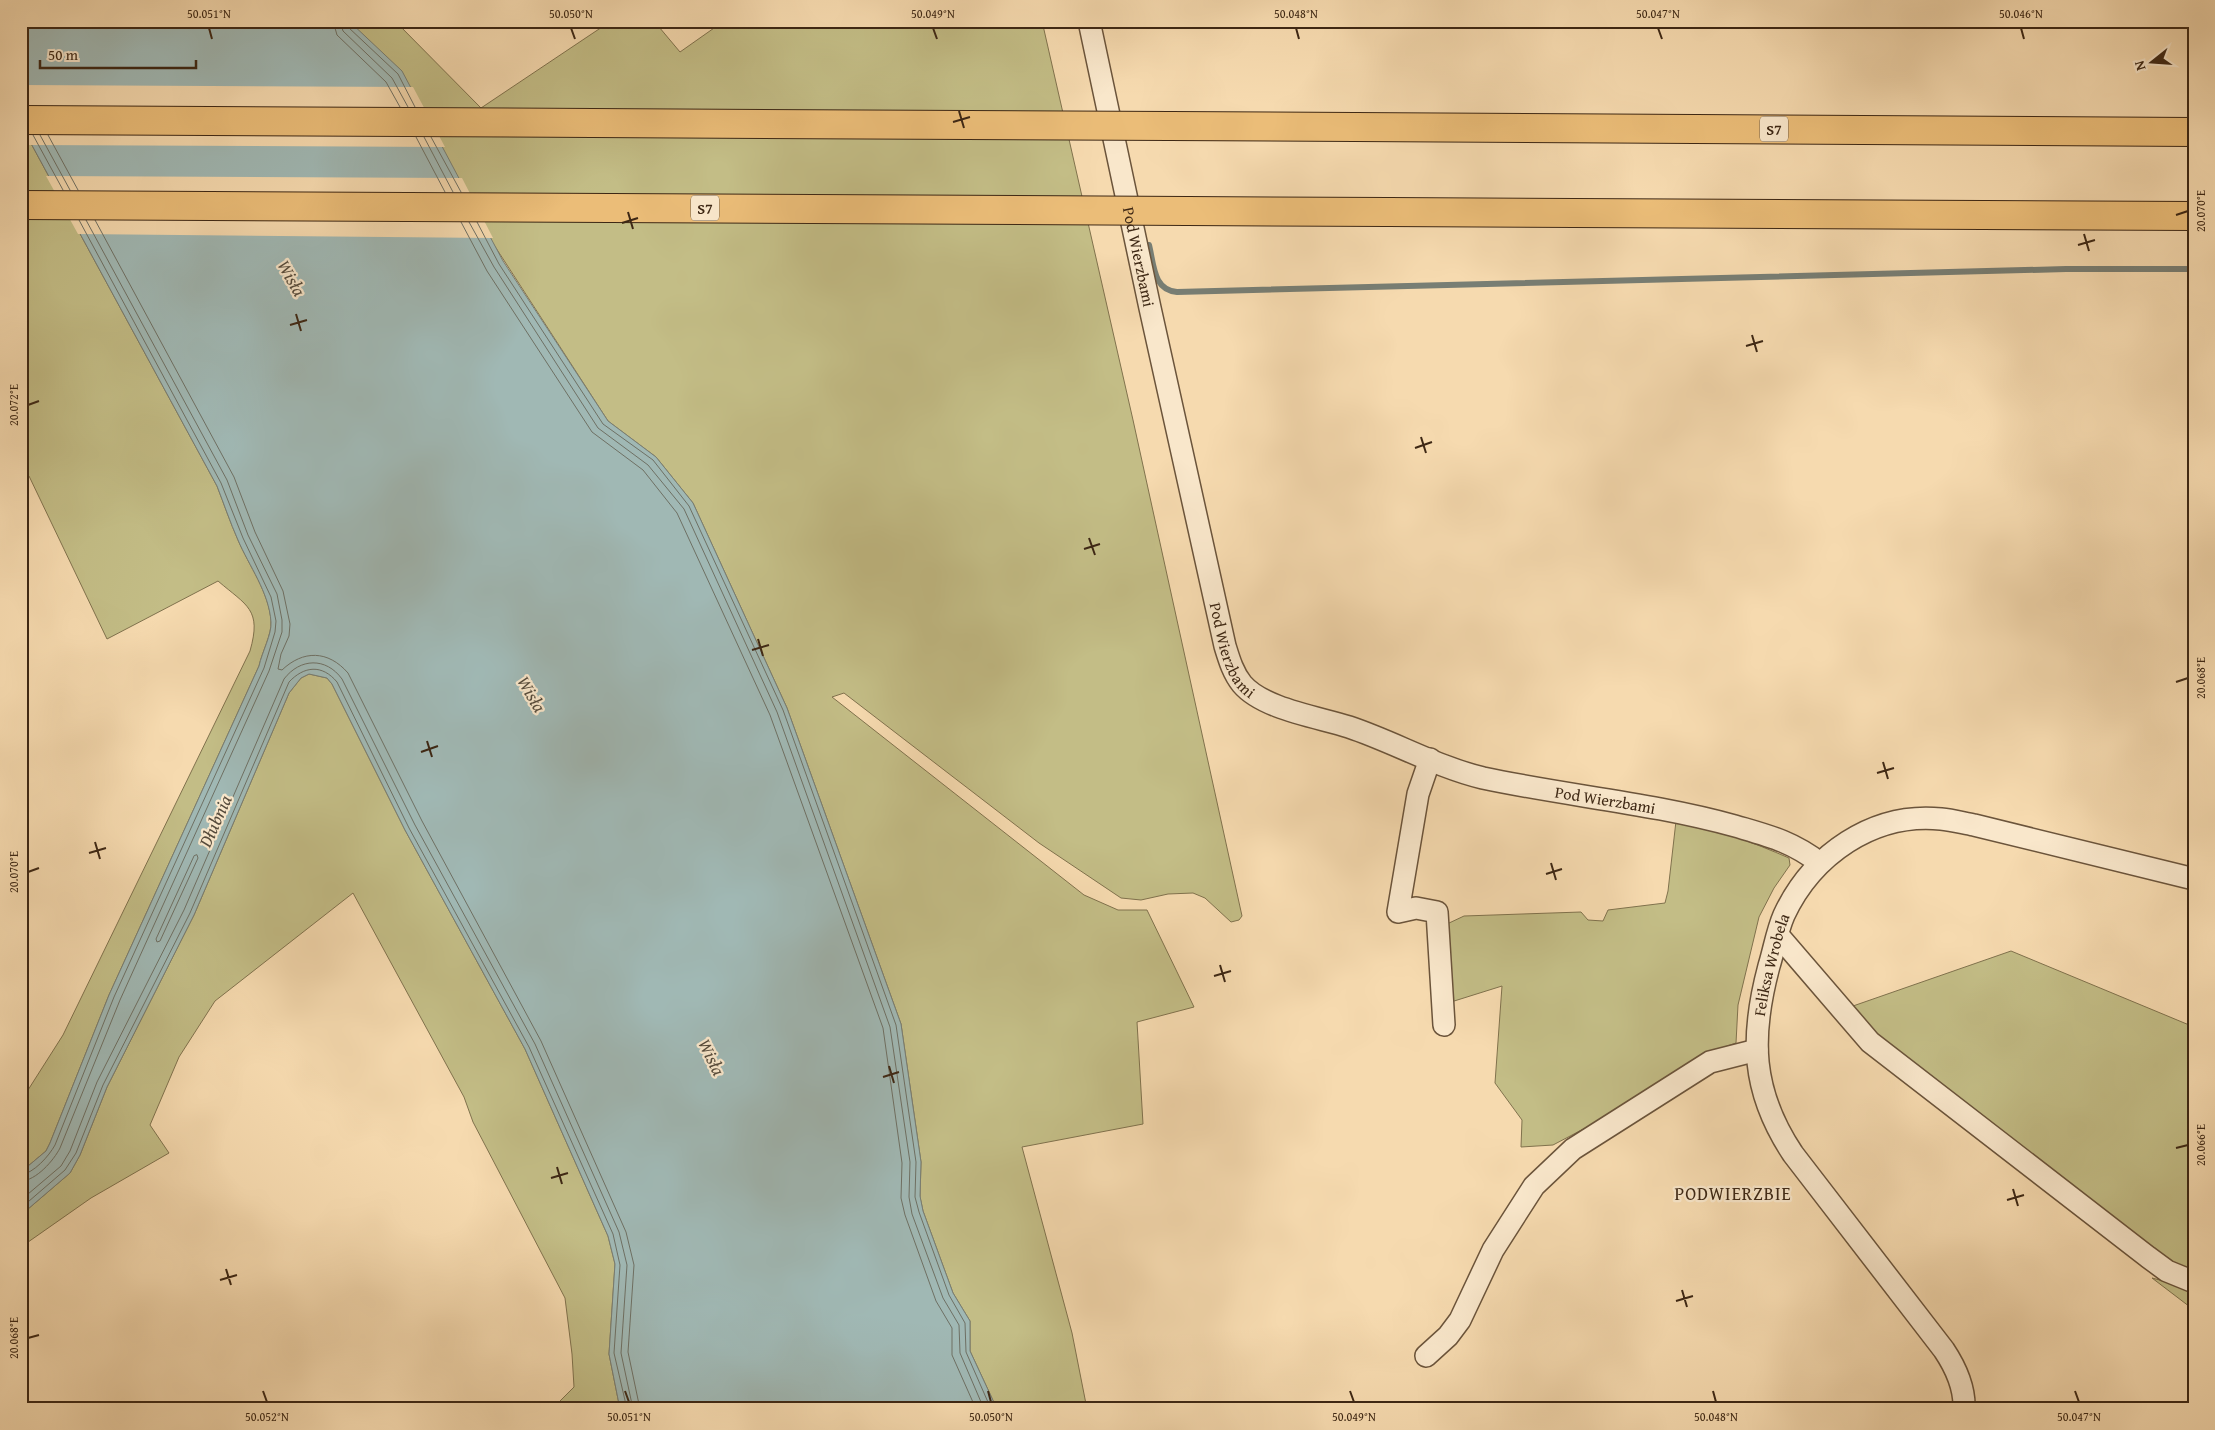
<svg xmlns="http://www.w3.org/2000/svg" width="2215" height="1430" font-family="'Gentium Book Plus',serif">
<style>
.green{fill:#c3bd86;stroke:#80724d}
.water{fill:#a0b8b4;stroke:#787e74}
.pier{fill:#f6daaf}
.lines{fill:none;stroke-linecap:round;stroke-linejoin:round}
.shore{stroke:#6e7064;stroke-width:1}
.stream{stroke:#787e74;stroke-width:6}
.street-casing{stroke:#6b543b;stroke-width:24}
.highway-casing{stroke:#3d2714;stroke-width:30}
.street{stroke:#f9e7cb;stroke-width:21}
.highway{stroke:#ebbd78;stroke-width:28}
.highway-bridge-casing{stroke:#3d2714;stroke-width:30;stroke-linecap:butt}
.highway-bridge{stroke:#ebbd78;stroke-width:28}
.ticks{fill:none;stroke:#3d2714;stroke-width:2}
.labels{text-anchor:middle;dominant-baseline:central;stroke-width:4.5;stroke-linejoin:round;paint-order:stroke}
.shield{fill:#f9e7cb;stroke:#75614b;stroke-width:1}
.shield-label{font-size:15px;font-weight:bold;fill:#3d2714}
.street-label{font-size:16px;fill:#3d2714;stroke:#f9e7cb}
.water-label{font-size:18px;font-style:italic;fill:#564b3c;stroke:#f9e7cb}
.neighbourhood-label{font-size:18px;letter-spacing:1px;fill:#3d2714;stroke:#f9e7cb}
.neatline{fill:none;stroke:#3d2714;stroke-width:2}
.ticks-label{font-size:12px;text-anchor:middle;fill:#3d2714}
</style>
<rect width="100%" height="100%" fill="#f6daaf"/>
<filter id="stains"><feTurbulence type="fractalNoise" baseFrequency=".004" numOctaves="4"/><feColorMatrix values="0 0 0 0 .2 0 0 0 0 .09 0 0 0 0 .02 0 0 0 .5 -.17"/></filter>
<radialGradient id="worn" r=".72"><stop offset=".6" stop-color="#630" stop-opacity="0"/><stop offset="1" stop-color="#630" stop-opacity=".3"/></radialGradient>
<path class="green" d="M 349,21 L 395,21 L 481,108 L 611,21 L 654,21 L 680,52 L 724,21 L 1042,21 L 1133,420 L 1242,916 L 1239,920 L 1231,922 L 1205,898 L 1193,893 L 1168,894 L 1141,900 L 1121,898 L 1039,843 L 844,693 L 832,697 L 1084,895 L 1118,910 L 1147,910 L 1194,1007 L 1137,1022 L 1143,1124 L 1022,1147 L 1072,1333 L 1087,1409 L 997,1409 L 970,1351 L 970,1321 L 953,1293 L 923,1211 L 920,1197 L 921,1162 L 901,1024 L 787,708 L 693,503 L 656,457 L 608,421 Z
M 21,125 L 217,486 C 224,504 230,522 238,540 C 249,566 269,592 271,621 C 272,634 262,652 259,666 L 109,995 L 50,1143 L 46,1151 L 21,1172 L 21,1101 L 63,1035 L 250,651 C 262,609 247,606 218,581 L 107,639 L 29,476 L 21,474 Z
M 309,674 L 327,678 L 332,684 L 405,830 L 525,1049 L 608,1236 L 615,1264 L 609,1354 L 619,1404 L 623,1409 L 552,1409 L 574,1387 L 572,1354 L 565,1298 L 473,1122 L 464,1097 L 353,893 L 215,1001 L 179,1057 L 150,1125 L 169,1153 L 91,1198 L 21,1247 L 21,1215 L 70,1173 L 80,1155 L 107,1087 L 194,915 L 289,693 L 301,678 Z
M 1676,821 C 1715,828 1752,842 1789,858 L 1790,865 L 1774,888 L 1759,917 L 1738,1005 L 1736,1043 L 1719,1049 L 1612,1114 L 1553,1145 L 1521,1147 L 1522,1120 L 1495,1083 L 1502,986 L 1451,1002 L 1447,924 L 1464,916 L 1581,912 L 1588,920 L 1603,921 L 1608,910 L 1665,903 L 1668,891 Z
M 2011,951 L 2194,1027 L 2194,1275 L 2161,1257 L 1860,1021 L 1853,1006 Z
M 2152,1278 L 2194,1289 L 2194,1310 Z"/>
<path class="water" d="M 21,21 L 349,21 L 402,71 L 503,261 L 608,421 L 656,457 L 693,503 L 787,708 L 901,1024 L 921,1162 L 920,1196 L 923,1211 L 953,1293 L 970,1321 L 970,1351 L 997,1409 L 623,1409 L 619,1404 L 609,1354 L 615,1264 L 608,1236 L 525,1049 L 405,830 L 332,684 L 327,678 L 309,674 L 301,678 L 289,693 L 194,915 L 107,1087 L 80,1155 L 70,1173 L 21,1215 L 21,1172 L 46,1151 L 50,1143 L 109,995 L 259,666 C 262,652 272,634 271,622 C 269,592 249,566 238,540 C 230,522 224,504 217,486 L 21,125 Z"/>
<path class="pier" d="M 21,85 L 413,87 L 445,147 L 29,145 L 21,130 Z
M 46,176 L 462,178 L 493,238 L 78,234 Z"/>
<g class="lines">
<path class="shore" d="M 333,21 L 337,35 L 386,82 L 400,107
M 340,21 L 343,31 L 392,78 L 408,107
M 346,21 L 348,27 L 398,74 L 415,107
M 33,135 L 63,190
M 40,135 L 70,190
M 48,135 L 78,190
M 416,137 L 445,192
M 424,137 L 453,192
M 431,137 L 461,192
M 95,220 L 234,477 L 255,532 L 283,591 L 290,624 L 289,636 L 281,654 L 278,669 L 282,670 C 303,650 328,650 348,673 L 422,821 L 541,1041 L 626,1232 L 634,1265 L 628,1352 L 640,1409
M 461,222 L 487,271 L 592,432 L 643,470 L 677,513 L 770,715 L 883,1028 L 902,1163 L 901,1198 L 905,1215 L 936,1301 L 952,1328 L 952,1355 L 976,1409
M 469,222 L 494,267 L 598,428 L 648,465 L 684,509 L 777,712 L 890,1027 L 910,1162 L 909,1197 L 912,1214 L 943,1298 L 959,1325 L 960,1353 L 984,1409
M 477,222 L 499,264 L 603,424 L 653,460 L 689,506 L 783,710 L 896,1025 L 916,1162 L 915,1197 L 919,1212 L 949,1295 L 965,1323 L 966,1352 L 991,1409
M 197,855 L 198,858 L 160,941 L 157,942 L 156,939 L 194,856 Z
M 21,1175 C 34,1173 49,1156 55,1145 L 114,997 L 264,668 L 275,632 L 276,621 L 271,597 L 243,538 L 221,483 L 79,220
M 21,1181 C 36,1181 54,1160 60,1148 L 120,1000 L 269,671 L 282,632 L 282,620 L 277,594 L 248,535 L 227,480 L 86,220
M 21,1200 L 61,1166 L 70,1151 L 97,1082 L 184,910 L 284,679 C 300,658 326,657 342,679 L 415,825 L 535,1044 L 619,1232 L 627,1265 L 621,1353 L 633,1409
M 21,1208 L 65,1170 L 76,1153 L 103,1085 L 190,913 L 289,682 C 304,666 322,664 337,682 L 409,828 L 529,1047 L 613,1234 L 620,1265 L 614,1353 L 627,1409"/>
<path class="stream" d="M 1149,245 C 1154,265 1153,290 1177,292 L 2066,269 L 2194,269"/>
<defs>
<g id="street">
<path id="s1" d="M 1089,21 L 1150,308 L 1225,646 C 1229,659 1233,673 1242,684 C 1263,709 1318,717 1349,727 C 1394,742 1437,767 1483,778 C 1567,796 1652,803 1735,826 C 1769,836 1791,841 1820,863"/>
<path d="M 1430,759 L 1418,794 L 1398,912 L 1416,908 L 1437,912 L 1444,1025"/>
<path d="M 1778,935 L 1870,1042 L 2148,1257 L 2167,1271 L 2194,1282"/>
<path d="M 1426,1356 L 1448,1336 L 1460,1320 L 1493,1250 L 1534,1186 L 1573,1149 L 1710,1062 L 1757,1050"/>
<path id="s2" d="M 1964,1409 C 1965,1387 1956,1368 1944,1350 L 1793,1154 C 1751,1091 1750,1037 1769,966 C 1774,950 1777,931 1784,915 C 1812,855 1873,812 1941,819 C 1952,820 1963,823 1974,825 L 2194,879"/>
</g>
<path id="highway" d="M 1355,127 L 2194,132
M 1388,212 L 2194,216"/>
</defs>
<use href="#street" class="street-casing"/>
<use href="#highway" class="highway-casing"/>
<use href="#street" class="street"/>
<use href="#highway" class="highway"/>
<defs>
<path id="highway-bridge" d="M 21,120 L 1355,127
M 21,205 L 1388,212"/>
</defs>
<use href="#highway-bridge" class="highway-bridge-casing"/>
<use href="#highway-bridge" class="highway-bridge"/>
</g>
<path class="ticks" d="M 209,28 L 212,39M 571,28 L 575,39M 933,28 L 937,39M 1296,28 L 1299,39M 1658,28 L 1662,39M 2021,28 L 2024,39M 959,111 L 964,128M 953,122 L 970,117M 628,212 L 633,229M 2176,215 L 2188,211M 622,223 L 638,218M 2084,234 L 2089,251M 2078,245 L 2095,240M 296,314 L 301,331M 290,325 L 307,320M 1752,335 L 1757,352M 1746,346 L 1763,341M 28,405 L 39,401M 1421,437 L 1426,453M 1415,448 L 1432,442M 1089,538 L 1095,555M 1084,549 L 1100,544M 758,639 L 763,656M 752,650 L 769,645M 2176,682 L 2188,678M 427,741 L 432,757M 421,752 L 438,746M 1883,762 L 1888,779M 1877,773 L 1894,768M 95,842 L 100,859M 89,853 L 106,848M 1551,863 L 1556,880M 28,872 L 39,868M 1546,874 L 1562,869M 1220,965 L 1225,982M 1214,976 L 1231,971M 889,1066 L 894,1083M 883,1077 L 899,1072M 2176,1148 L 2188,1145M 557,1167 L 562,1184M 551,1178 L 568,1173M 2013,1189 L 2018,1206M 2007,1200 L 2024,1195M 226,1269 L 231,1285M 220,1280 L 237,1275M 1682,1290 L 1687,1307M 1676,1301 L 1693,1296M 28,1338 L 39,1335M 263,1391 L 267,1402M 625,1391 L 629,1402M 988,1391 L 991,1402M 1350,1391 L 1354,1402M 1713,1391 L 1716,1402M 2075,1391 L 2079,1402"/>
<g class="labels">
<g class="shield">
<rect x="1760" y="116.5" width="28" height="25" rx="4"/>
<rect x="691" y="195.5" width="28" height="25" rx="4"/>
</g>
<g class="shield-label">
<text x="1774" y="129">S7</text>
<text x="705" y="208">S7</text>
</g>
<g class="street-label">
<text stroke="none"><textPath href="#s1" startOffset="241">Pod Wierzbami</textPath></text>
<text stroke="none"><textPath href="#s1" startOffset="646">Pod Wierzbami</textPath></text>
<text stroke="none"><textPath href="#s1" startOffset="1066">Pod Wierzbami</textPath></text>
<text stroke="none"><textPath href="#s2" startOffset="509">Feliksa Wrobela</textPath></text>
</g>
<g class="water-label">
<text transform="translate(292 278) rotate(61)">Wisła</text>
<text transform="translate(532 694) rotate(60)">Wisła</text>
<text transform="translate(215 821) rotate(-66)">Dłubnia</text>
<text transform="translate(712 1057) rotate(64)">Wisła</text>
</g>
<g class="neighbourhood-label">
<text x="1733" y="1193">PODWIERZBIE</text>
</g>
</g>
<rect width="2215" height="1430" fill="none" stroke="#f6daaf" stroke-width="55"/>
<g transform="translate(2152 62) rotate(253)" stroke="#f9e7cb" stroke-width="4" paint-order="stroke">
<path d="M0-4L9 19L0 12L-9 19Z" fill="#3d2714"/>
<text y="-8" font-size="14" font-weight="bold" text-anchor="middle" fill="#3d2714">N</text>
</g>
<path d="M40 60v8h156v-8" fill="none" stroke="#3d2714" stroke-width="2.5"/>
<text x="48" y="60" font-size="15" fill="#3d2714" stroke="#f9e7cb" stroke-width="4" paint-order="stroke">50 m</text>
<rect x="28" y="28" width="2160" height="1374" class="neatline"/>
<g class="ticks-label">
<text x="209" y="18">50.051°N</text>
<text x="571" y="18">50.050°N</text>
<text x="933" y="18">50.049°N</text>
<text x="1296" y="18">50.048°N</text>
<text x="1658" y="18">50.047°N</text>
<text x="2021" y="18">50.046°N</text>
<text transform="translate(2201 211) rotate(-90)" y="4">20.070°E</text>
<text transform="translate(14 405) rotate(-90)" y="4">20.072°E</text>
<text transform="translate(2201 678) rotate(-90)" y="4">20.068°E</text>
<text transform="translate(14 872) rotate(-90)" y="4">20.070°E</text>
<text transform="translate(2201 1145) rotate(-90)" y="4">20.066°E</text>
<text transform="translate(14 1338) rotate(-90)" y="4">20.068°E</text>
<text x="267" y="1421">50.052°N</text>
<text x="629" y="1421">50.051°N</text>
<text x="991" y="1421">50.050°N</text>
<text x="1354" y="1421">50.049°N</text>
<text x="1716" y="1421">50.048°N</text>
<text x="2079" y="1421">50.047°N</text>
</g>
<rect width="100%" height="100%" filter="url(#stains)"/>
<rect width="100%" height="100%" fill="url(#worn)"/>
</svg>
